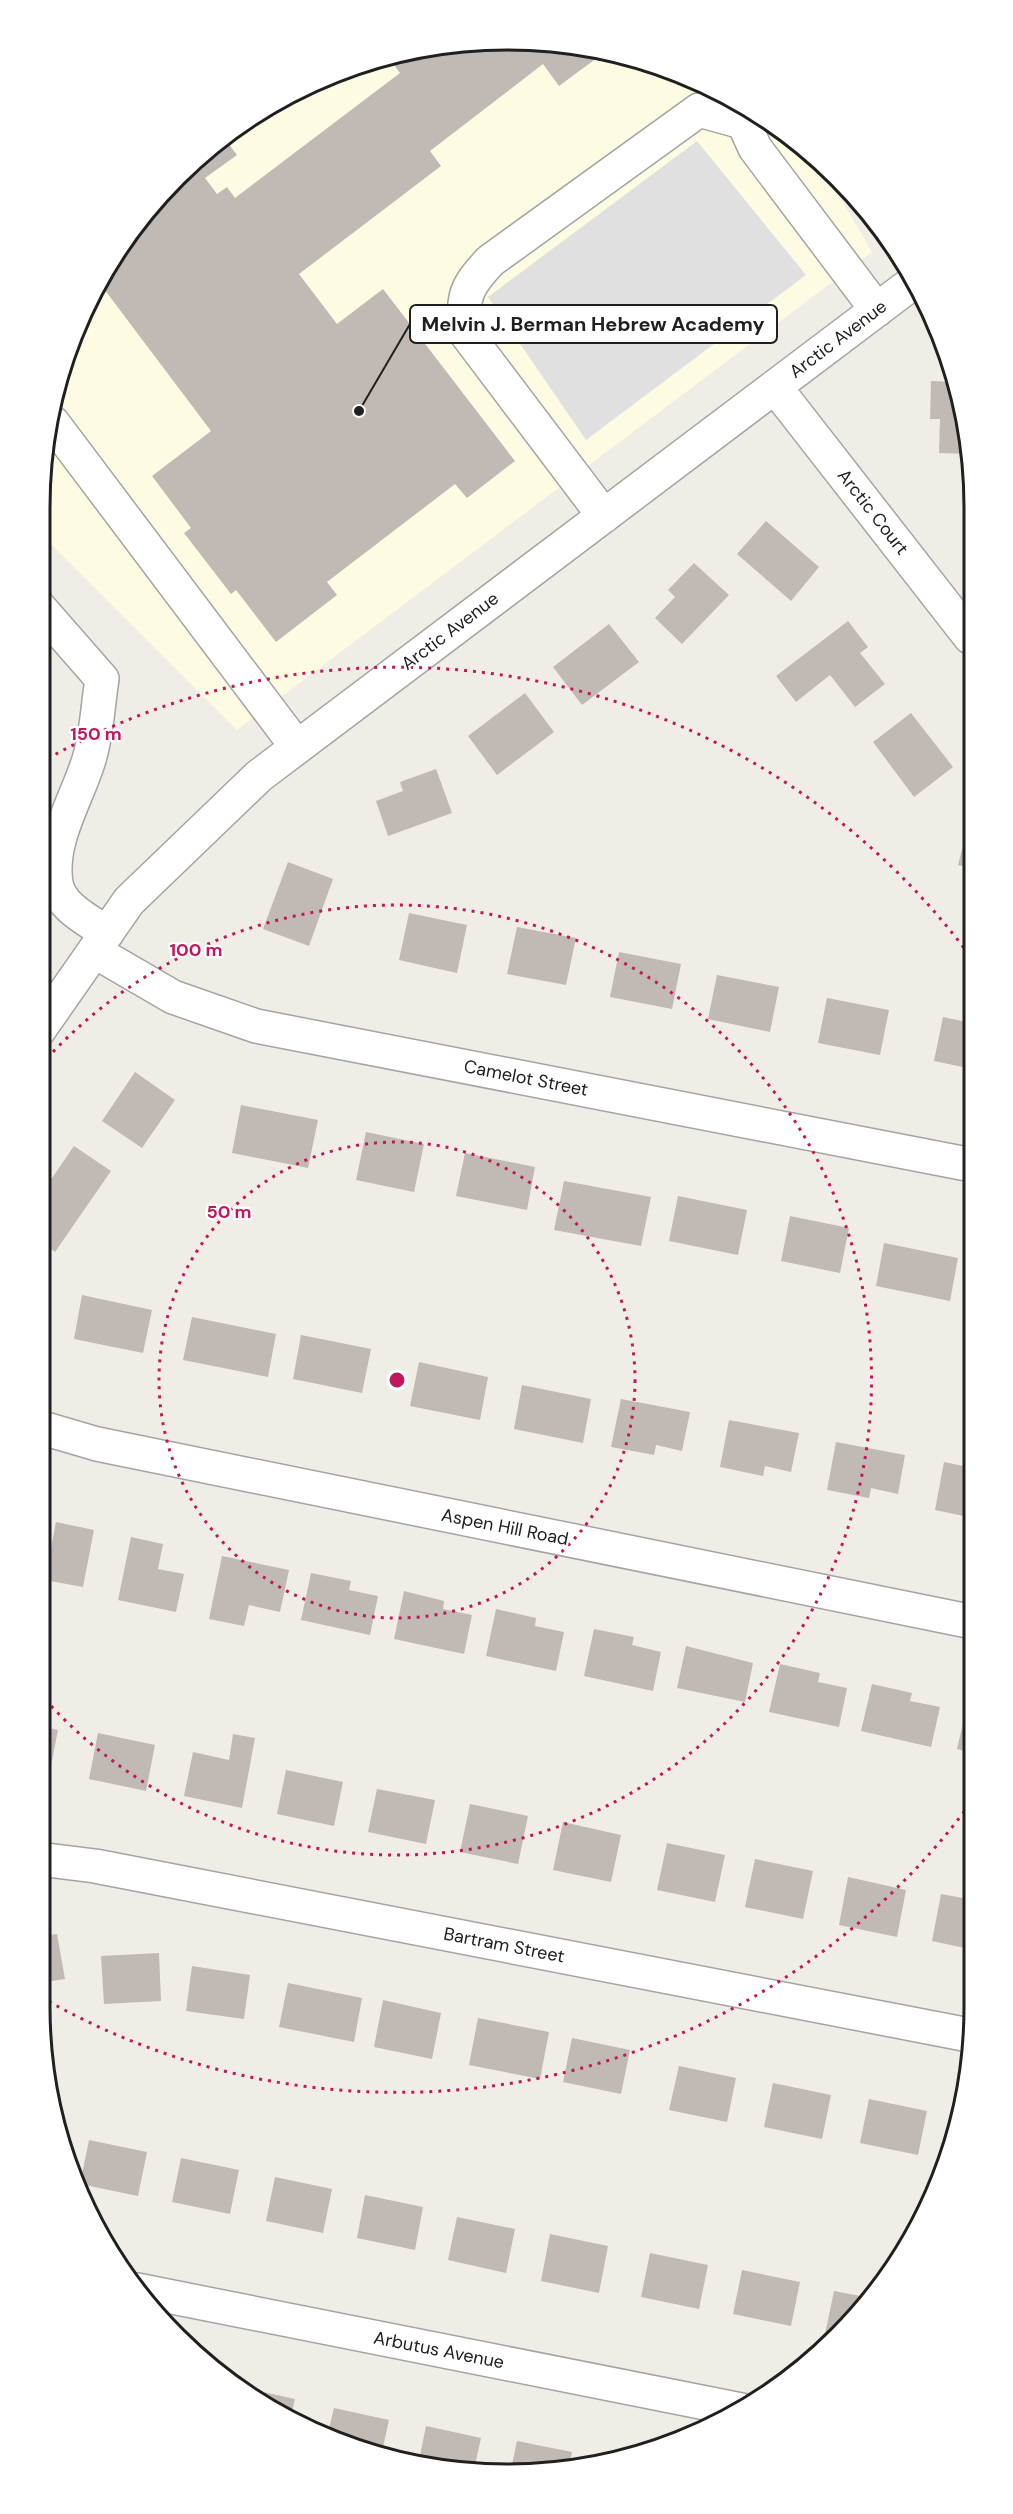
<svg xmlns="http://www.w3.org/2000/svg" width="1013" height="2514" font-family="'DM Sans',sans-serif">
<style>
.residential{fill:#dedddd}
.education{fill:#fdfce3}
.parking{fill:#e0e0e0}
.building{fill:#c1b9b4}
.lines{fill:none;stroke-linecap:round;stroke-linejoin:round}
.minor-casing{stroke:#a4a4a4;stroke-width:36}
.minor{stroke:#fff;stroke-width:33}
.ring{fill:none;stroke:#c2185b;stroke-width:3;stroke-dasharray:3 6}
.labels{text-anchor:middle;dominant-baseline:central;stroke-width:4.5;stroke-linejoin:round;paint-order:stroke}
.street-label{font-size:18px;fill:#202020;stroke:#fff}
.rim{fill:none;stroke:#202020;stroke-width:3}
.centre{fill:#c2185b;stroke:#fff;stroke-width:3}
.ring-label{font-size:18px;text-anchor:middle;font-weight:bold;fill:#c2185b;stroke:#fff;stroke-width:4.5;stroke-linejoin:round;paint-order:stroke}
.leader{fill:none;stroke:#202020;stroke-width:2}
.callout-dot{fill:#202020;stroke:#fff;stroke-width:2}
.callout{fill:#fff;stroke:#202020;stroke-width:2}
.callout-label{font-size:20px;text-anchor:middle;font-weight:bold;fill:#202020}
</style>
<rect width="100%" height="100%" fill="#f0ede7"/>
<path class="residential" d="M 832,175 L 858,199 L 911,284 L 910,285 Z"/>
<path class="education" d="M 476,40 L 567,43 L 656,64 L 767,118 L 822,167 L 872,252 L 237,730 L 39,532 L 39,506 L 64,357 L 101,273 L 155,199 L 222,136 L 299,87 L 385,55 Z"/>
<path class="parking" d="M 697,141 L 806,275 L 586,440 L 488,297 Z"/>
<path class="building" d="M 476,40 L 567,43 L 605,52 L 559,86 L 543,64 L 430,151 L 441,166 L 299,274 L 337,324 L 383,289 L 515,461 L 467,498 L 455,484 L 327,582 L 337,595 L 276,642 L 236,590 L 231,594 L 184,533 L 191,528 L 152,476 L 211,431 L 98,281 L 128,236 L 161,211 L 153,201 L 155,199 L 222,136 L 254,118 L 225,139 L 237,155 L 205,178 L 217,194 L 227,187 L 235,198 L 400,73 L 387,55 Z
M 367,62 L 345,79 L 340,72 Z
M 931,381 L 953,382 L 970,445 L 970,454 L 939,453 L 940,419 L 930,419 Z
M 766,521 L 819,567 L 791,601 L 737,554 Z
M 694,563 L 729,595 L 682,644 L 655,618 L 675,597 L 668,590 Z
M 848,621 L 868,647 L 860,653 L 885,684 L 855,707 L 830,675 L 796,702 L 776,676 Z
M 609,624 L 639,662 L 582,705 L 553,667 Z
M 525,693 L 554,732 L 497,775 L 468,736 Z
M 911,713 L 953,767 L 914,797 L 873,742 Z
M 436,769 L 452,813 L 388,836 L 376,801 L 403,791 L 400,782 Z
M 969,822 L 971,822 L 971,868 L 958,865 Z
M 288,862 L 333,879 L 309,946 L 263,929 Z
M 409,913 L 467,925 L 457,973 L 399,960 Z
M 517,927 L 576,938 L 566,985 L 507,974 Z
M 619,952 L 681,964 L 672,1009 L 610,997 Z
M 717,975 L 779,987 L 770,1032 L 708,1019 Z
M 827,998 L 889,1010 L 880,1055 L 818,1043 Z
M 943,1017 L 971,1023 L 972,1069 L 934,1061 Z
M 135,1072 L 175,1100 L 142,1148 L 102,1121 Z
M 241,1105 L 318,1120 L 308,1168 L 232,1153 Z
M 366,1132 L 424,1144 L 414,1192 L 356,1180 Z
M 74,1146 L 111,1171 L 55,1252 L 39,1240 L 39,1197 Z
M 465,1153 L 535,1167 L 527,1210 L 456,1196 Z
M 564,1181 L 651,1197 L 641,1246 L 554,1230 Z
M 678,1196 L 747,1210 L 738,1255 L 669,1241 Z
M 790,1216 L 849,1228 L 840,1273 L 781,1261 Z
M 884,1243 L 958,1258 L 950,1301 L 876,1286 Z
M 82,1295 L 152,1310 L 143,1353 L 74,1339 Z
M 192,1317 L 276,1334 L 268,1377 L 183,1360 Z
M 301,1335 L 371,1349 L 362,1393 L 293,1379 Z
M 419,1362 L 488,1377 L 480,1420 L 410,1406 Z
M 522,1385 L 591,1399 L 583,1443 L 514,1429 Z
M 621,1399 L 690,1412 L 682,1451 L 656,1445 L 654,1455 L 611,1447 Z
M 729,1420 L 799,1433 L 791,1472 L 765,1466 L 763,1476 L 720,1467 Z
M 836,1442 L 905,1455 L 898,1494 L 871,1488 L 869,1498 L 827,1490 Z
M 944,1462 L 973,1468 L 973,1518 L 935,1510 Z
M 56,1522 L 94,1530 L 83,1587 L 39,1579 L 39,1545 L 51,1548 Z
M 131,1537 L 163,1544 L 158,1569 L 184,1574 L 176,1612 L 118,1600 Z
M 222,1556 L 289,1570 L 280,1612 L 249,1605 L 244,1626 L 209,1619 Z
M 311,1573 L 351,1581 L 349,1590 L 378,1596 L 370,1635 L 301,1620 Z
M 404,1591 L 444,1601 L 443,1609 L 472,1615 L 464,1654 L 394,1639 Z
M 496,1609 L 536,1618 L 535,1626 L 564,1632 L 556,1671 L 486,1656 Z
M 594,1629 L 634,1637 L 632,1645 L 661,1652 L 653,1691 L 584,1676 Z
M 686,1646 L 753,1663 L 745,1702 L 677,1688 Z
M 780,1664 L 820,1673 L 818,1682 L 847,1688 L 839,1727 L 769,1712 Z
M 872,1684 L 912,1693 L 910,1701 L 940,1707 L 931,1747 L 861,1731 Z
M 968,1702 L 973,1703 L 973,1753 L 957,1749 Z
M 39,1726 L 58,1730 L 49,1776 L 39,1774 Z
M 98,1733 L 155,1745 L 146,1791 L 89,1779 Z
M 233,1734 L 255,1738 L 242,1808 L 184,1796 L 193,1752 L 229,1760 Z
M 286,1770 L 343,1782 L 334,1826 L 277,1814 Z
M 377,1789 L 435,1800 L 426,1844 L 368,1832 Z
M 470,1804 L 528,1816 L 518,1864 L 460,1852 Z
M 563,1822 L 621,1835 L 611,1882 L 553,1870 Z
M 667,1843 L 725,1855 L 715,1902 L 657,1890 Z
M 755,1859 L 813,1871 L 803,1919 L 745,1907 Z
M 848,1877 L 906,1890 L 897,1937 L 839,1925 Z
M 941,1894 L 974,1900 L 974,1950 L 932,1941 Z
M 57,1934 L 65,1979 L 39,1983 L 39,1937 Z
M 159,1953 L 161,2001 L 104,2004 L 101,1956 Z
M 192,1966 L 250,1975 L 244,2019 L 186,2011 Z
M 288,1983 L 362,1998 L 354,2042 L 279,2027 Z
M 383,2000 L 441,2013 L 432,2059 L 374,2047 Z
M 478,2018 L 549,2032 L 540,2079 L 469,2065 Z
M 572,2038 L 630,2050 L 621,2094 L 563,2082 Z
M 679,2066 L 736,2078 L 727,2122 L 669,2110 Z
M 773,2083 L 831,2095 L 822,2139 L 764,2127 Z
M 869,2099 L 927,2111 L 918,2155 L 860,2143 Z
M 89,2140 L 147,2152 L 138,2196 L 80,2184 Z
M 181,2158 L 239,2170 L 230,2214 L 172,2202 Z
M 275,2177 L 332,2189 L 323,2233 L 266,2221 Z
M 365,2195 L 423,2207 L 415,2250 L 357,2238 Z
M 457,2217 L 515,2229 L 506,2273 L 448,2260 Z
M 550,2234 L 608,2246 L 599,2293 L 541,2281 Z
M 650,2253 L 708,2265 L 699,2309 L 641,2297 Z
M 742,2270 L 800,2282 L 791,2326 L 733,2314 Z
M 834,2291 L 871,2298 L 831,2335 L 825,2334 Z
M 241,2387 L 295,2399 L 290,2420 L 273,2413 Z
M 334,2408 L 389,2420 L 381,2456 L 357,2450 L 327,2437 Z
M 426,2426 L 481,2438 L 474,2470 L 445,2471 L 418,2465 Z
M 517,2441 L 572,2452 L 569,2467 L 511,2469 Z"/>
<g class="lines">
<defs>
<path id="minor" d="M 734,102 L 755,148 L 877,310
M 775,387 L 970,637
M 53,423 L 297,747
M 604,516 L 465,332 C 462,296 466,287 490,261 L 699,110 L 742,122
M 39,607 L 102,679 C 98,704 97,731 90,756 C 79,796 49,839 56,883 C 60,907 88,920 107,933
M 94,951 L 173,997 L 256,1026 L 972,1165
M 39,1030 L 129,901 L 259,776 L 911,284
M 39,1427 L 97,1444 L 973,1622
M 39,1859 L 95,1866 L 969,2035
M 137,2290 L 741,2410"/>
</defs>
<use href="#minor" class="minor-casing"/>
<use href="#minor" class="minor"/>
</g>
<g class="ring">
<circle cx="397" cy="1380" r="238"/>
<path d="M41 1065A475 475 0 1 1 41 1695"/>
<path d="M970 1804A713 713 0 0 1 41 1997M40 763A713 713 0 0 1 970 956"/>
</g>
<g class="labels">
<g class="street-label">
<text transform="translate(838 339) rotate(-37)">Arctic Avenue</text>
<text transform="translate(873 512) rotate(52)">Arctic Court</text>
<text transform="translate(450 631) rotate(-37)">Arctic Avenue</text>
<text transform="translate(526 1078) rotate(11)">Camelot Street</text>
<text transform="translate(505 1527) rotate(11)">Aspen Hill Road</text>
<text transform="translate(504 1945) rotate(11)">Bartram Street</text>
<text transform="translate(439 2350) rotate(11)">Arbutus Avenue</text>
</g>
</g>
<path d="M0 0H1013V2514H0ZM507 50H507A457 457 0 0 1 964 507V2007A457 457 0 0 1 507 2464H507A457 457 0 0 1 50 2007V507A457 457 0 0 1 507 50Z" fill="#fff" fill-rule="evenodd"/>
<path class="rim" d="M507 50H507A457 457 0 0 1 964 507V2007A457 457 0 0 1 507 2464H507A457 457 0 0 1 50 2007V507A457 457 0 0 1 507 50Z"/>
<circle cx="397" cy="1380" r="9" class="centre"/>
<g class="ring-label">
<text x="96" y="740">150 m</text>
<text x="196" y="956">100 m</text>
<text x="229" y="1218">50 m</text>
</g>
<path class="leader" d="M359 411L410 324"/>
<circle class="callout-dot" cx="359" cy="411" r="6"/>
<rect class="callout" x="410" y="305" width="367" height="38" rx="6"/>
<g class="callout-label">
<text x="593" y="331">Melvin J. Berman Hebrew Academy</text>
</g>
</svg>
